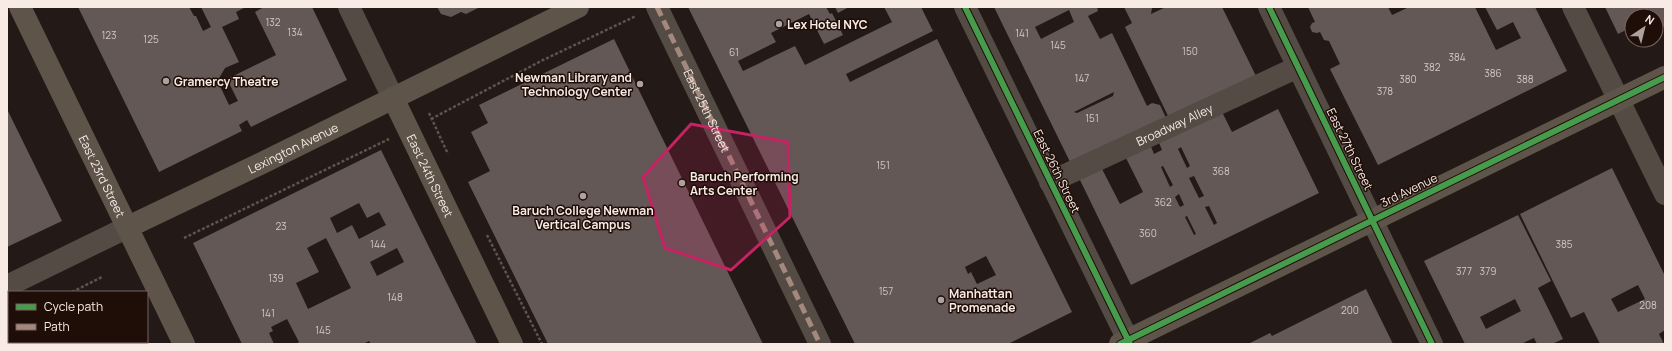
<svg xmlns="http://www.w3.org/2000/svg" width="1672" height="351" font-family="Manrope,sans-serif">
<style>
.building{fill:#645857;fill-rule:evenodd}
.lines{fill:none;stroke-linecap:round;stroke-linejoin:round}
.path{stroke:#5c544f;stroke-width:2.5;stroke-dasharray:3 2;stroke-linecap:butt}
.minor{stroke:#534b44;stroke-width:22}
.major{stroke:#5f544a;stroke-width:22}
.quiet{stroke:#a5887d;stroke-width:5;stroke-dasharray:10 5;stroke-linecap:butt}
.cycleway-casing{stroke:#1f0d07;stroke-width:8}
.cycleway{stroke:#469c4c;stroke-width:6}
.marked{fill:#c52362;fill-opacity:0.2;stroke:#c52362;stroke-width:3;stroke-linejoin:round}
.poi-dot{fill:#ada29d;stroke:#1f0d07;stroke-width:1.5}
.labels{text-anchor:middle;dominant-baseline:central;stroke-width:3;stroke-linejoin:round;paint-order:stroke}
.number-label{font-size:10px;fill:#d3c6c2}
.poi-label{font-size:12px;font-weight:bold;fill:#f8ebe6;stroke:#1f0d07;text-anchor:start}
.street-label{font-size:12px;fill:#f8ebe6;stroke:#1f0d07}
</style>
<rect width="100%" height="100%" fill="#231916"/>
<path class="building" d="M 78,7 L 189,7 L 194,16 L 196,16 L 203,31 L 211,27 L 201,7 L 246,7 L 236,12 L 239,19 L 222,27 L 239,62 L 225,68 L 214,87 L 219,84 L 229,105 L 238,101 L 227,79 L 276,55 L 255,12 L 264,7 L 312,7 L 347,80 L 251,127 L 247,120 L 239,125 L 242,131 L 159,172 Z
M 437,7 L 480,7 L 466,14 L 461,12 L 451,17 L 441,14 Z
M 688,7 L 826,7 L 830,14 L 832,13 L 843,35 L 824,44 L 809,14 L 771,33 L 776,42 L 738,61 L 743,71 L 795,46 L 805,65 L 892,22 L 884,7 L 921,7 L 933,31 L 846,74 L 850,82 L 937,39 L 1072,312 L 1008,344 L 855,344 ZM 986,256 L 996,275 L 977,284 L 971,272 L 968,274 L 965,267 Z
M 835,7 L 849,7 L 838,13 Z
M 994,7 L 1097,7 L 1098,11 L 1088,16 L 1100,39 L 1112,33 L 1147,106 L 1152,103 L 1160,105 L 1167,120 L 1072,166 ZM 1069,10 L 1074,22 L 1041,39 L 1035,27 ZM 1114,92 L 1113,96 L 1077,113 L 1074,112 Z
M 1124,7 L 1154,7 L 1152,8 L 1151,14 L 1166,7 L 1222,7 L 1256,76 L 1169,118 L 1125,27 L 1132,23 Z
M 1308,7 L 1388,7 L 1392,15 L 1409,7 L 1416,7 L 1417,8 L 1420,7 L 1475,7 L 1496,50 L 1521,38 L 1513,22 L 1497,30 L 1485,7 L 1535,7 L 1567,71 L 1378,165 L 1330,69 L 1340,64 L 1329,41 L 1324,40 L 1320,32 L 1317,33 L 1312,32 L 1310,27 L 1312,23 L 1315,22 Z
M 1605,7 L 1665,7 L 1665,26 L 1656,30 L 1656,16 L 1632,16 L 1632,27 L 1618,34 Z
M 614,39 L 672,158 L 763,344 L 548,344 L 468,182 L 490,171 L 471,132 L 488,123 L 479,105 Z
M 7,109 L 62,221 L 7,247 Z
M 1278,109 L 1319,193 L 1131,285 L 1079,178 L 1101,167 L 1120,204 L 1143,192 L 1125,156 L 1150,144 L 1154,154 L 1162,150 L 1157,138 L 1222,112 L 1232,132 ZM 1181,147 L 1190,166 L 1187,168 L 1178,149 ZM 1163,166 L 1173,185 L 1170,187 L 1161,167 ZM 1194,176 L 1204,196 L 1199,198 L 1189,178 ZM 1179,194 L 1184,205 L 1180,207 L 1175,197 ZM 1209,206 L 1217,223 L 1214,225 L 1205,207 ZM 1187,216 L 1196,234 L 1194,235 L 1185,217 Z
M 381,150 L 477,344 L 371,344 L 369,341 L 363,344 L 295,344 L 299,342 L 287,319 L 271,327 L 273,331 L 269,333 L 274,344 L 242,344 L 193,243 ZM 359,203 L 367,218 L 379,212 L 386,225 L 359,239 L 352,225 L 337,233 L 330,218 ZM 326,238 L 351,288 L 308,309 L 296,283 L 319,272 L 307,248 ZM 397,248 L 404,262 L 377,276 L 370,262 Z
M 1612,168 L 1665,276 L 1665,330 L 1659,334 L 1664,344 L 1600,344 L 1584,312 L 1571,318 L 1520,214 ZM 1638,285 L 1645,299 L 1618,312 L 1611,299 Z
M 1518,215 L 1551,281 L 1538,288 L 1563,339 L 1552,344 L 1537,344 L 1534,338 L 1521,344 L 1465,344 L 1424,261 ZM 1515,299 L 1521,311 L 1486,329 L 1480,317 Z
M 1366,289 L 1393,344 L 1248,344 L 1270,333 L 1272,336 Z
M 9,334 L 9,342 L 122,342 L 123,344 L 7,344 L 7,335 Z"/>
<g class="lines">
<path class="path" d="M 429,113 L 448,154
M 431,119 L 543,60 L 636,16
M 487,235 L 542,344
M 184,238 L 389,139
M 72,292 L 102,277
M 7,325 L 9,324"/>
<g class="minor">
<path d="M 349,7 L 393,98"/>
<path id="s1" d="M 657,7 L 820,344"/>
<path d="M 965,7 L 1130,344"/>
<path d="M 1269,7 L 1432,344"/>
<path d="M 1573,7 L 1665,194"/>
<path id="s2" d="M 1050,182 L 1298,67"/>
<path d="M 7,286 L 128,227"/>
</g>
<g class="major">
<path id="s3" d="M 20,7 L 184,344"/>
<path id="s4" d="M 393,98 L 512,344"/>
<path id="s5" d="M 128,227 L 260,164 L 578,7"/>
<path d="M 1120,344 L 1665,77"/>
</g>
<path class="quiet" d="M 657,7 L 820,344"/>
<defs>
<path id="cycleway" d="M 965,7 L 1130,344
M 1269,7 L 1432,344
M 1120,344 L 1665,77"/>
</defs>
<use href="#cycleway" class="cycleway-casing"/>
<use href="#cycleway" class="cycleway"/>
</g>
<path class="marked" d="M 691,124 L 788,142 L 790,217 L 731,270 L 665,248 L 643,177 Z"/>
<g class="poi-dot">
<circle cx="779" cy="24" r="4"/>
<circle cx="166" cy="81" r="4"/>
<circle cx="640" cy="84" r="4"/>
<circle cx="682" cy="183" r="4"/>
<circle cx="583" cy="196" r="4"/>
<circle cx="941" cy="300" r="4"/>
</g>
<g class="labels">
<g class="number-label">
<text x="273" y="22">132</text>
<text x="295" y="32">134</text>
<text x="1022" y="33">141</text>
<text x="109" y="35">123</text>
<text x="151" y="39">125</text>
<text x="1058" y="45">145</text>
<text x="1190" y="51">150</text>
<text x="734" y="52">61</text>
<text x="1457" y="57">384</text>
<text x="1432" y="67">382</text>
<text x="1493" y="73">386</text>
<text x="1082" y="78">147</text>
<text x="1408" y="79">380</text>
<text x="1525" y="79">388</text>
<text x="1385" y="91">378</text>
<text x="1092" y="118">151</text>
<text x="883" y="165">151</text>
<text x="1221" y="171">368</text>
<text x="1163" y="202">362</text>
<text x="281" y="226">23</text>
<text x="1148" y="233">360</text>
<text x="378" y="244">144</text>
<text x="1564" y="244">385</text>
<text x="1464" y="271">377</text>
<text x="1488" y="271">379</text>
<text x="276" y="278">139</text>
<text x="886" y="291">157</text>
<text x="395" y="297">148</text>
<text x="1648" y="305">208</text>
<text x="1350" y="310">200</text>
<text x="268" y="313">141</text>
<text x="323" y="330">145</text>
</g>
<g class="poi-label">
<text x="787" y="24">Lex Hotel NYC</text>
<text x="632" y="77" text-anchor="end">Newman Library and<tspan x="632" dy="14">Technology Center</tspan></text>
<text x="174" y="81">Gramercy Theatre</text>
<text x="690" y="176">Baruch Performing<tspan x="690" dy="14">Arts Center</tspan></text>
<text x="583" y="210" text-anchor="middle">Baruch College Newman<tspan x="583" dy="14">Vertical Campus</tspan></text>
<text x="949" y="293">Manhattan<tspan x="949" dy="14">Promenade</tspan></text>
</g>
<g class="street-label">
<text stroke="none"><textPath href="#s1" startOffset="115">East 25th Street</textPath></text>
<text stroke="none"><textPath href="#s2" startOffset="137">Broadway Alley</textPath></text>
<text stroke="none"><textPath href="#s5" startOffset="183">Lexington Avenue</textPath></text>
<text transform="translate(1350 149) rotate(64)">East 27th Street</text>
<text transform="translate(1057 171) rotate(64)">East 26th Street</text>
<text stroke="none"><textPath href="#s3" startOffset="188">East 23rd Street</textPath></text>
<text stroke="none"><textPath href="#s4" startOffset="86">East 24th Street</textPath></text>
<text transform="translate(1409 190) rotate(-26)">3rd Avenue</text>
</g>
</g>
<rect width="1672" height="351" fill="none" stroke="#f8ebe6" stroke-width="16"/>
<rect x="8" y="291" width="140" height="52" fill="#1f0d07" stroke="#766660"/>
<rect x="16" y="304" width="20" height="6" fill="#469c4c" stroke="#766660"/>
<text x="44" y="311" font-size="12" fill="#f8ebe6">Cycle path</text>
<rect x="16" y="324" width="20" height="6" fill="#a5887d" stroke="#766660"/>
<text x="44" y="331" font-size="12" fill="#f8ebe6">Path</text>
<g transform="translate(1644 28) rotate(35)"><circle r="19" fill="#1f0d07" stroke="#766660"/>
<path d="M0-3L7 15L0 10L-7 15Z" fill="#ada29d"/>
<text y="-6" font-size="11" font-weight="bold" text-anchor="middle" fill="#f8ebe6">N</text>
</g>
</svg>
